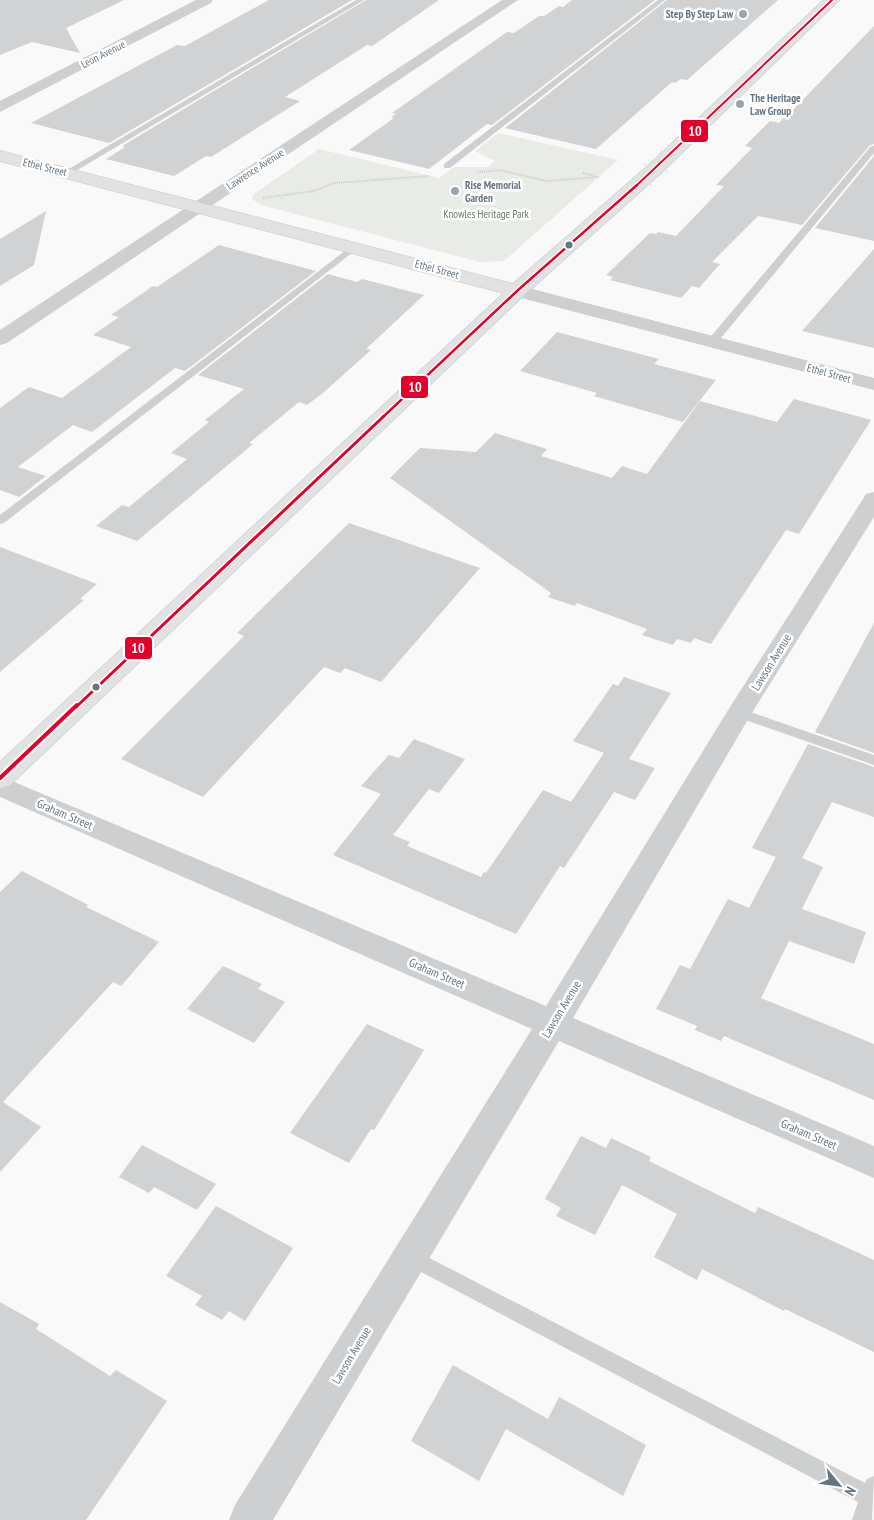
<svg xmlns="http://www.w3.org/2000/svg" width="874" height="1520" font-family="'PT Sans Narrow',sans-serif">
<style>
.green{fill:#e8ebe6}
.building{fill:#d0d2d3}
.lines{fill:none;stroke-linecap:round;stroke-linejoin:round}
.secondary-casing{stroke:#d5d6d7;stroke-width:2}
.path{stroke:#cbcccd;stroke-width:2;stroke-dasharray:1 1;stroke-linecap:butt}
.lane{fill:#cecfd0;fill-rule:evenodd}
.street{fill:#cecfd0;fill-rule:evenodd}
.secondary{fill:#e1e2e2;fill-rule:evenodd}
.bus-1-far3-casing{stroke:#fff;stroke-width:4}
.bus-1-far2-casing{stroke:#fff;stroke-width:5}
.bus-1-far1-casing{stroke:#fff;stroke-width:6}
.bus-1-casing{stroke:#fff;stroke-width:8}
.bus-1-far3{stroke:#e4002b;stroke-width:2}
.bus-1-far2{stroke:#e4002b;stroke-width:2.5}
.bus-1-far1{stroke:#e4002b;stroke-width:3}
.bus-1{stroke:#e4002b;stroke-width:4}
.poi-dot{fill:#99a4ac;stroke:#fff;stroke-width:2}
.bus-dot{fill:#657683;stroke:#fff;stroke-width:2}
.labels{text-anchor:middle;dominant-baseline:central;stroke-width:5;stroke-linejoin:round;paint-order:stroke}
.far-poi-label{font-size:11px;font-weight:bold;fill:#657683;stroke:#fff;text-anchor:start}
.far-street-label{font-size:11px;fill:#657683;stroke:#fff}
.far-park-label{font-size:11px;fill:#687a64;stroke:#fff}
.street-label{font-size:12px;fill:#657683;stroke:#fff}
.line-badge{stroke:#fff;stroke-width:2}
.badge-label{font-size:14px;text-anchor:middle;font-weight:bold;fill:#fff}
</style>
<rect width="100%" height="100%" fill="#f9f9f9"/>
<path class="green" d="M 498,133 L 618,160 L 504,261 L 480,262 L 261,205 L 252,199 L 254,194 L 319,149 L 439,178 L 454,167 L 488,167 L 495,161 L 475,151 Z"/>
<path class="building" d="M 0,0 L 124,0 L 66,28 L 80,53 L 32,42 L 0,55 Z
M 269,0 L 352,0 L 109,143 L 31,123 L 177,45 L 185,46 Z
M 366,0 L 439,0 L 372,46 L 367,45 L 285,97 L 300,101 L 211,157 L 206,156 L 174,176 L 106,159 L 125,147 L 122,146 Z
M 572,0 L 655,0 L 492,125 L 487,124 L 429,169 L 349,150 L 394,118 L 391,117 L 396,114 L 392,113 L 507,32 L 514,33 L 539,16 L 544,16 L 559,6 L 563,7 Z
M 667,0 L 778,0 L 687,80 L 680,79 L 676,83 L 672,82 L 596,149 L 505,128 Z
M 874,26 L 874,144 L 870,145 L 802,225 L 758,216 L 712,262 L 720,264 L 699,288 L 692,286 L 681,298 L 610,280 L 613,277 L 606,275 L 650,233 L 656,234 L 658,232 L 676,236 L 724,186 L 716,185 L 752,148 L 745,146 L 770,121 L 779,123 L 788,113 L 790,113 Z
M 874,156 L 874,241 L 815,228 Z
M 46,211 L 34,265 L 0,286 L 0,239 Z
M 219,245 L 316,271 L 185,371 L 175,368 L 92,432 L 73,425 L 18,467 L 46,476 L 19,497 L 0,490 L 0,408 L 29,387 L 62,398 L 131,347 L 93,335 L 119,317 L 111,315 L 153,286 L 157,287 Z
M 874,249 L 874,348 L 802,331 Z
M 328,274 L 357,282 L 362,279 L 424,295 L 366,349 L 371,350 L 323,393 L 307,405 L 299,402 L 249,443 L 253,444 L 137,541 L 96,526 L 122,505 L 129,507 L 187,459 L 171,453 L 209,422 L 205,420 L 244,389 L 198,375 Z
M 557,332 L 659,359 L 654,364 L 716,380 L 683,422 L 594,396 L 597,393 L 520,371 Z
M 794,399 L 871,420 L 799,534 L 786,530 L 711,644 L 694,638 L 691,643 L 677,639 L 673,645 L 642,635 L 647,629 L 577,603 L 575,606 L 548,597 L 551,593 L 390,478 L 420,448 L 476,452 L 495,433 L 547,449 L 541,456 L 612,478 L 622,466 L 647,474 L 700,401 L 777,422 Z
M 349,523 L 480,568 L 381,682 L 345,668 L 340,673 L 324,667 L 203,797 L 121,759 L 244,636 L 237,633 Z
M 0,547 L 97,584 L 80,599 L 84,600 L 0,672 Z
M 874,623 L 874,753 L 815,732 Z
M 624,677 L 671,693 L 629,759 L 655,768 L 635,800 L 614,792 L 564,868 L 560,866 L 516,934 L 333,855 L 381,794 L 361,786 L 389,755 L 399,758 L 414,739 L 465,759 L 439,793 L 429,789 L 393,835 L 410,842 L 407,846 L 481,877 L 484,872 L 486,873 L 543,790 L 571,802 L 604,753 L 573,741 L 613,684 L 618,686 Z
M 808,744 L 874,767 L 874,817 L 832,802 L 802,858 L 823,867 L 802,909 L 866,932 L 854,964 L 789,941 L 761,998 L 874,1044 L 874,1100 L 724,1036 L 721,1041 L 695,1030 L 697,1026 L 656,1009 L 680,965 L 690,969 L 728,899 L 749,908 L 776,857 L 752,848 Z
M 22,871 L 88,905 L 86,907 L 159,942 L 121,986 L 113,982 L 3,1102 L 41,1127 L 0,1172 L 0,892 Z
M 223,966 L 262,984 L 258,989 L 285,1002 L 254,1043 L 187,1009 Z
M 367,1024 L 424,1050 L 374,1130 L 371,1129 L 349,1163 L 290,1133 Z
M 581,1136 L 606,1148 L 611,1138 L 651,1157 L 649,1161 L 755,1213 L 758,1207 L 874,1260 L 874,1352 L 785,1309 L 784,1311 L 702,1269 L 697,1280 L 654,1257 L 677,1214 L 622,1185 L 595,1235 L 556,1216 L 561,1208 L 545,1199 Z
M 142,1145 L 216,1184 L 197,1210 L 154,1187 L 149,1193 L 119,1177 Z
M 216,1206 L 293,1248 L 245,1321 L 229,1311 L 222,1320 L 195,1305 L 202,1296 L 166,1276 Z
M 0,1302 L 39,1324 L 36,1329 L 110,1376 L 116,1370 L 167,1401 L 86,1520 L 0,1520 Z
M 453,1365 L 548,1419 L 559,1397 L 646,1445 L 623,1496 L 506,1429 L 479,1481 L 411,1441 Z"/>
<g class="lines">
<defs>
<path id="secondary" d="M 824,0 L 839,0 L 661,173 L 524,295 L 10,785 L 0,788 L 0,762 L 504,293 L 0,161 L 0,151 L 513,284 L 649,165 Z"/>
</defs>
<use href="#secondary" class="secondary-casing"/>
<path class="path" d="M 478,172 L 500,170 L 546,181 L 599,177
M 583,173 L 594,176
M 263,198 L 314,191 L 334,183 L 429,176"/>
<path class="lane" d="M 356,0 L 364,0 L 69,175 L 62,173 Z
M 658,0 L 665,0 L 450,168 L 444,168 L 444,164 Z
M 871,146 L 874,146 L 874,153 L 716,344 L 708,344 L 708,340 Z
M 354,244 L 357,245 L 357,249 L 4,523 L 0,524 L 0,515 Z
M 739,708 L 874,755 L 874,765 L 734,716 L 732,713 L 734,710 Z
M 410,1248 L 865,1483 L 867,1479 L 874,1476 L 872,1520 L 852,1520 L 858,1502 L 404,1263 L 401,1257 L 404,1251 Z"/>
<path class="street" d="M 196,0 L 213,0 L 211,3 L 0,112 L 0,101 Z
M 502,0 L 518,0 L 7,343 L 0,345 L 0,330 Z
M 517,285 L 874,378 L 874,390 L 510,295 L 508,291 L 510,287 Z
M 874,492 L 874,517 L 750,716 L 573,1018 L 874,1146 L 874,1178 L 559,1041 L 273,1520 L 229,1520 L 235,1505 L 532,1029 L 0,797 L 0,776 L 546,1006 L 730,707 L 863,499 L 866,494 Z"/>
<use href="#secondary" class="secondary"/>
<defs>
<path id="bus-1-far3" d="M 636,186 L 832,0"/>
<path id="bus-1-far2" d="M 383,417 L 517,291 L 637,185"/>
<path id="bus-1-far1" d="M 76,707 L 384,416"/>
<path id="bus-1" d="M 0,778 L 77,705"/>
</defs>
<use href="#bus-1-far3" class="bus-1-far3-casing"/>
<use href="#bus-1-far2" class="bus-1-far2-casing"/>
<use href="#bus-1-far1" class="bus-1-far1-casing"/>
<use href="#bus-1" class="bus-1-casing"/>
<use href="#bus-1-far3" class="bus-1-far3"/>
<use href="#bus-1-far2" class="bus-1-far2"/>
<use href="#bus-1-far1" class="bus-1-far1"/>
<use href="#bus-1" class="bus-1"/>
</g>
<g class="poi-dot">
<circle cx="743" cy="14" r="5"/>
<circle cx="740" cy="104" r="5"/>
<circle cx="455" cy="191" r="5"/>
</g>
<g class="bus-dot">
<circle cx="569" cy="245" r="4.5"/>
<circle cx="96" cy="687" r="4.5"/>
</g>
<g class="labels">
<g class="far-poi-label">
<text x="733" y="14" text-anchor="end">Step By Step Law</text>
<text x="750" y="98">The Heritage<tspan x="750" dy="13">Law Group</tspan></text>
<text x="465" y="185">Rise Memorial<tspan x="465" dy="13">Garden</tspan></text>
</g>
<g class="far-street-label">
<text transform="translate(103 54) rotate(-27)">Leon Avenue</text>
<text transform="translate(45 167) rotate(14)">Ethel Street</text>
<text transform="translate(255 169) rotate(-33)">Lawrence Avenue</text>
<text transform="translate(437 269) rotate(15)">Ethel Street</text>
<text transform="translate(829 373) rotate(15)">Ethel Street</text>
</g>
<g class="far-park-label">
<text x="486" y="214">Knowles Heritage Park</text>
</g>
<g class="street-label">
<text transform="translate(771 662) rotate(-58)">Lawson Avenue</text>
<text transform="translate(65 814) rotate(23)">Graham Street</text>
<text transform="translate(437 973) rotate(23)">Graham Street</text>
<text transform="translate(561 1009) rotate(-59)">Lawson Avenue</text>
<text transform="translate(809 1134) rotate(23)">Graham Street</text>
<text transform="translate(351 1355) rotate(-59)">Lawson Avenue</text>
</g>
</g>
<g class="line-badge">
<rect x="680" y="119" width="29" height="24" rx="5" fill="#e4002b"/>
<rect x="400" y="375" width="29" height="24" rx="5" fill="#e4002b"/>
<rect x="124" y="636" width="29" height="24" rx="5" fill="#e4002b"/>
</g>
<g class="badge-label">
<text x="695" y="136">10</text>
<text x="415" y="392">10</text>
<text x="138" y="653">10</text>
</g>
<g transform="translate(839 1485) rotate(119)" stroke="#ffffff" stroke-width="4" paint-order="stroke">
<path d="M0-4L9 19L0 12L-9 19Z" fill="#657683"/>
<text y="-8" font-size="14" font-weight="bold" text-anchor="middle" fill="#657683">N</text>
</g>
</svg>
